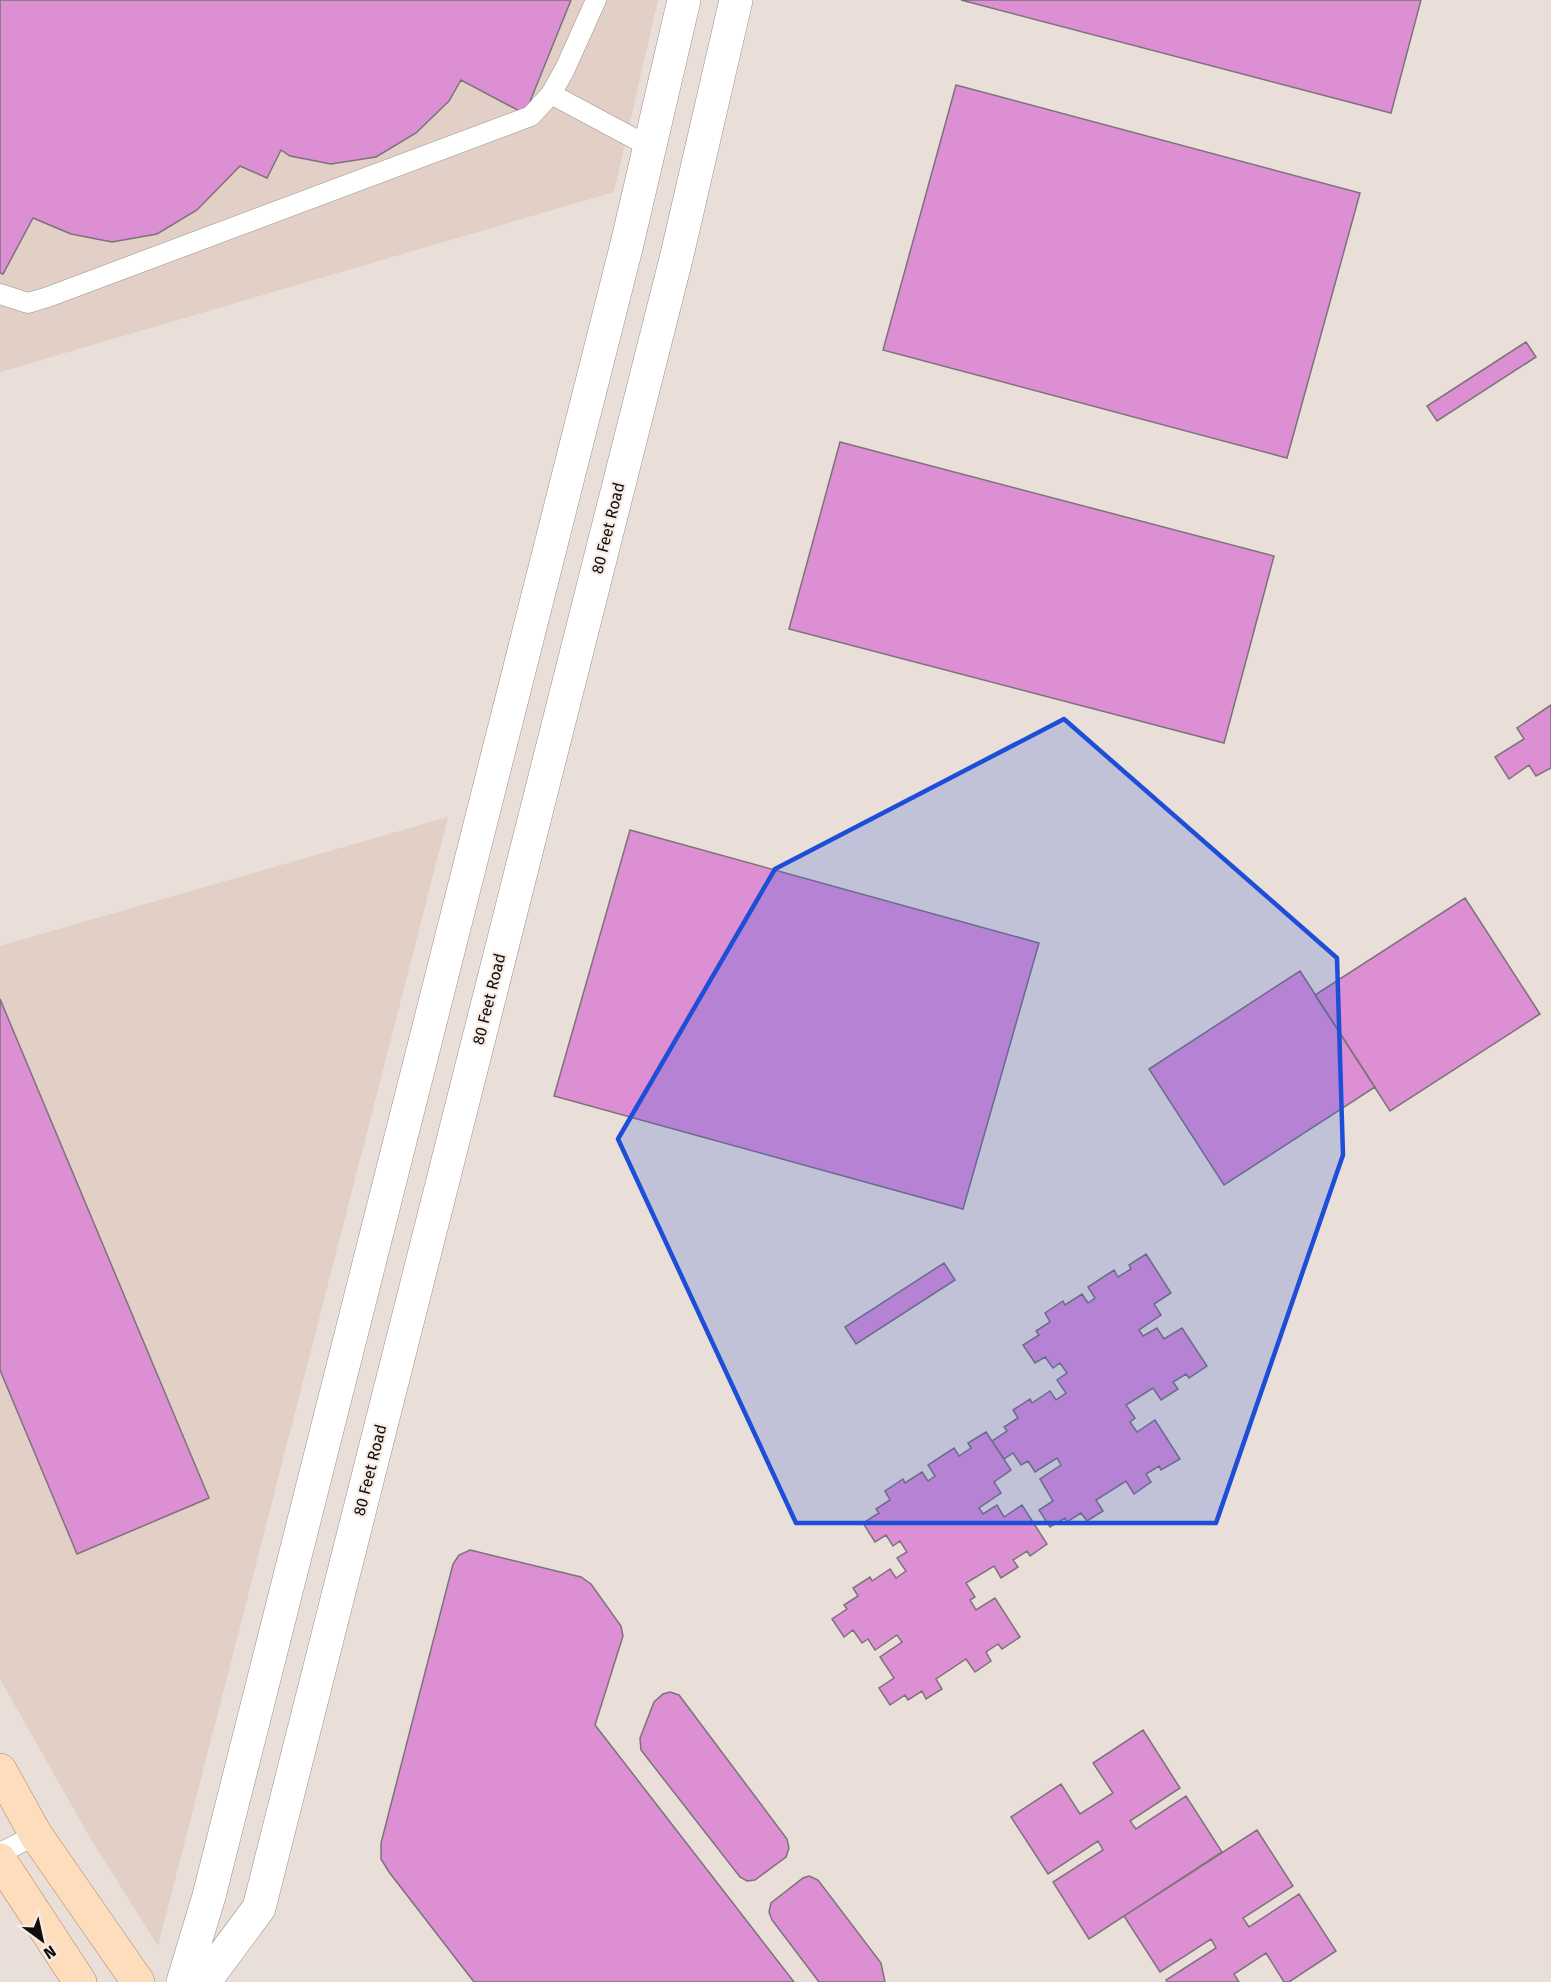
<svg xmlns="http://www.w3.org/2000/svg" width="1551" height="1982" font-family="'Fira Sans',sans-serif">
<style>
.built{fill:#e2cfc6}
.building{fill:#dd8fd3;stroke:#7b737a;stroke-width:1.5}
.lines{fill:none;stroke-linecap:round;stroke-linejoin:round}
.service-casing{stroke:#9c918c;stroke-width:21}
.tertiary-casing{stroke:#9c918c;stroke-width:34}
.primary-casing{stroke:#aa8562;stroke-width:34}
.service{stroke:#fff;stroke-width:20}
.tertiary{stroke:#fff;stroke-width:33}
.primary{stroke:#feddbd;stroke-width:33}
.marked{fill:#1d4ed8;fill-opacity:0.2;stroke:#1d4ed8;stroke-width:4.5;stroke-linejoin:round}
.labels{text-anchor:middle;dominant-baseline:central;stroke-width:4.5;stroke-linejoin:round;paint-order:stroke}
.street-label{font-size:16px;fill:#0f0c0a;stroke:#f7ebe6}
</style>
<rect width="100%" height="100%" fill="#eaded9"/>
<path class="built" d="M 0,0 L 658,0 L 614,192 L 0,372 Z
M 448,817 L 158,1946 L 89,1836 L 0,1679 L 0,946 Z"/>
<path class="building" d="M 0,0 L 571,0 L 525,114 L 461,80 L 449,101 L 416,133 L 376,157 L 331,164 L 290,156 L 281,150 L 267,178 L 240,166 L 197,210 L 157,234 L 112,242 L 71,234 L 33,218 L 3,274 L 0,273 Z
M 961,0 L 1421,0 L 1391,113 Z
M 956,85 L 1360,193 L 1287,458 L 883,350 Z
M 1526,342 L 1536,357 L 1437,421 L 1427,406 Z
M 840,442 L 1274,556 L 1224,743 L 789,629 Z
M 1551,705 L 1551,768 L 1536,776 L 1529,765 L 1509,779 L 1495,757 L 1524,739 L 1517,728 Z
M 630,830 L 1039,943 L 963,1209 L 554,1096 Z
M 1465,898 L 1540,1014 L 1390,1111 L 1315,995 Z
M 1300,971 L 1375,1087 L 1224,1185 L 1149,1069 Z
M 0,999 L 209,1498 L 77,1554 L 0,1370 Z
M 1146,1254 L 1171,1293 L 1154,1304 L 1161,1315 L 1139,1330 L 1143,1336 L 1157,1328 L 1164,1339 L 1182,1328 L 1207,1366 L 1189,1378 L 1186,1374 L 1173,1382 L 1178,1389 L 1161,1400 L 1153,1388 L 1126,1405 L 1135,1418 L 1130,1422 L 1137,1432 L 1155,1420 L 1180,1459 L 1161,1470 L 1159,1466 L 1146,1474 L 1151,1482 L 1134,1494 L 1126,1481 L 1096,1500 L 1103,1511 L 1087,1521 L 1081,1513 L 1067,1522 L 1065,1518 L 1050,1527 L 1039,1510 L 1053,1501 L 1040,1479 L 1061,1465 L 1057,1458 L 1035,1472 L 1028,1461 L 1021,1465 L 1013,1453 L 1004,1459 L 992,1441 L 1007,1431 L 1004,1427 L 1018,1418 L 1013,1410 L 1030,1399 L 1032,1403 L 1050,1391 L 1056,1400 L 1066,1393 L 1057,1380 L 1067,1373 L 1060,1363 L 1053,1368 L 1045,1357 L 1035,1363 L 1023,1345 L 1039,1335 L 1036,1331 L 1050,1322 L 1045,1313 L 1063,1301 L 1065,1305 L 1082,1294 L 1088,1303 L 1095,1298 L 1088,1287 L 1114,1270 L 1118,1277 L 1131,1269 L 1129,1265 Z
M 944,1263 L 955,1280 L 856,1344 L 845,1327 Z
M 986,1432 L 1011,1470 L 994,1482 L 1001,1493 L 979,1508 L 983,1514 L 997,1505 L 1004,1517 L 1022,1505 L 1047,1544 L 1030,1556 L 1027,1551 L 1013,1560 L 1018,1567 L 1001,1578 L 994,1566 L 966,1583 L 975,1597 L 970,1600 L 976,1610 L 995,1598 L 1020,1637 L 1002,1649 L 998,1644 L 986,1652 L 991,1661 L 975,1672 L 966,1659 L 936,1679 L 942,1689 L 926,1699 L 922,1691 L 908,1700 L 905,1695 L 890,1705 L 879,1688 L 894,1678 L 880,1657 L 902,1642 L 897,1635 L 875,1650 L 868,1639 L 862,1643 L 853,1630 L 844,1637 L 832,1619 L 847,1609 L 844,1605 L 858,1596 L 853,1588 L 870,1577 L 872,1581 L 890,1569 L 896,1578 L 906,1571 L 897,1558 L 907,1552 L 900,1541 L 893,1546 L 886,1535 L 875,1542 L 863,1523 L 879,1513 L 876,1509 L 890,1500 L 885,1491 L 903,1479 L 905,1483 L 922,1472 L 928,1481 L 935,1476 L 928,1465 L 954,1448 L 959,1456 L 971,1448 L 968,1443 Z
M 470,1550 L 581,1577 L 591,1584 L 621,1626 L 623,1636 L 595,1725 L 794,1982 L 474,1982 L 389,1872 L 381,1859 L 381,1843 L 453,1564 L 459,1555 Z
M 670,1692 L 679,1695 L 787,1839 L 789,1848 L 786,1857 L 755,1880 L 747,1881 L 740,1877 L 641,1750 L 640,1738 L 654,1702 L 663,1694 Z
M 1143,1730 L 1180,1788 L 1130,1821 L 1136,1829 L 1186,1796 L 1222,1852 L 1089,1939 L 1053,1882 L 1103,1850 L 1098,1841 L 1048,1874 L 1011,1817 L 1061,1784 L 1080,1814 L 1113,1793 L 1093,1763 Z
M 1257,1830 L 1293,1886 L 1243,1918 L 1249,1927 L 1299,1894 L 1336,1951 L 1289,1982 L 1284,1982 L 1266,1953 L 1234,1974 L 1239,1982 L 1167,1982 L 1166,1980 L 1216,1948 L 1211,1939 L 1160,1972 L 1124,1916 Z
M 809,1876 L 818,1880 L 881,1963 L 885,1982 L 819,1982 L 772,1920 L 769,1912 L 771,1903 L 803,1878 Z"/>
<g class="lines">
<defs>
<path id="service" d="M 551,94 L 650,147
M 0,294 L 28,303 L 48,297 L 531,116 L 551,94 L 565,69 L 596,0
M 0,1853 L 36,1835"/>
<path id="tertiary" d="M 183,1982 L 209,1896 L 627,244 L 684,0
M 204,1982 L 259,1908 L 677,255 L 736,0"/>
<path id="primary" d="M 0,1770 L 36,1835 L 138,1982
M 0,1860 L 80,1982"/>
</defs>
<use href="#service" class="service-casing"/>
<use href="#tertiary" class="tertiary-casing"/>
<use href="#primary" class="primary-casing"/>
<use href="#service" class="service"/>
<use href="#tertiary" class="tertiary"/>
<use href="#primary" class="primary"/>
</g>
<path class="marked" d="M 1064,719 L 1337,958 L 1343,1155 L 1216,1523 L 796,1523 L 618,1139 L 775,869 Z"/>
<g class="labels">
<g class="street-label">
<text transform="translate(608 528) rotate(-76)">80 Feet Road</text>
<text transform="translate(489 999) rotate(-76)">80 Feet Road</text>
<text transform="translate(370 1470) rotate(-76)">80 Feet Road</text>
</g>
</g>
<g transform="translate(42 1940) rotate(147)" stroke="#f7ebe6" stroke-width="4.5" paint-order="stroke">
<path d="M0-4.5L10 22L0 15L-10 22Z" fill="#0f0c0a"/>
<text y="-9" font-size="16" font-weight="bold" text-anchor="middle" fill="#0f0c0a">N</text>
</g>
</svg>
